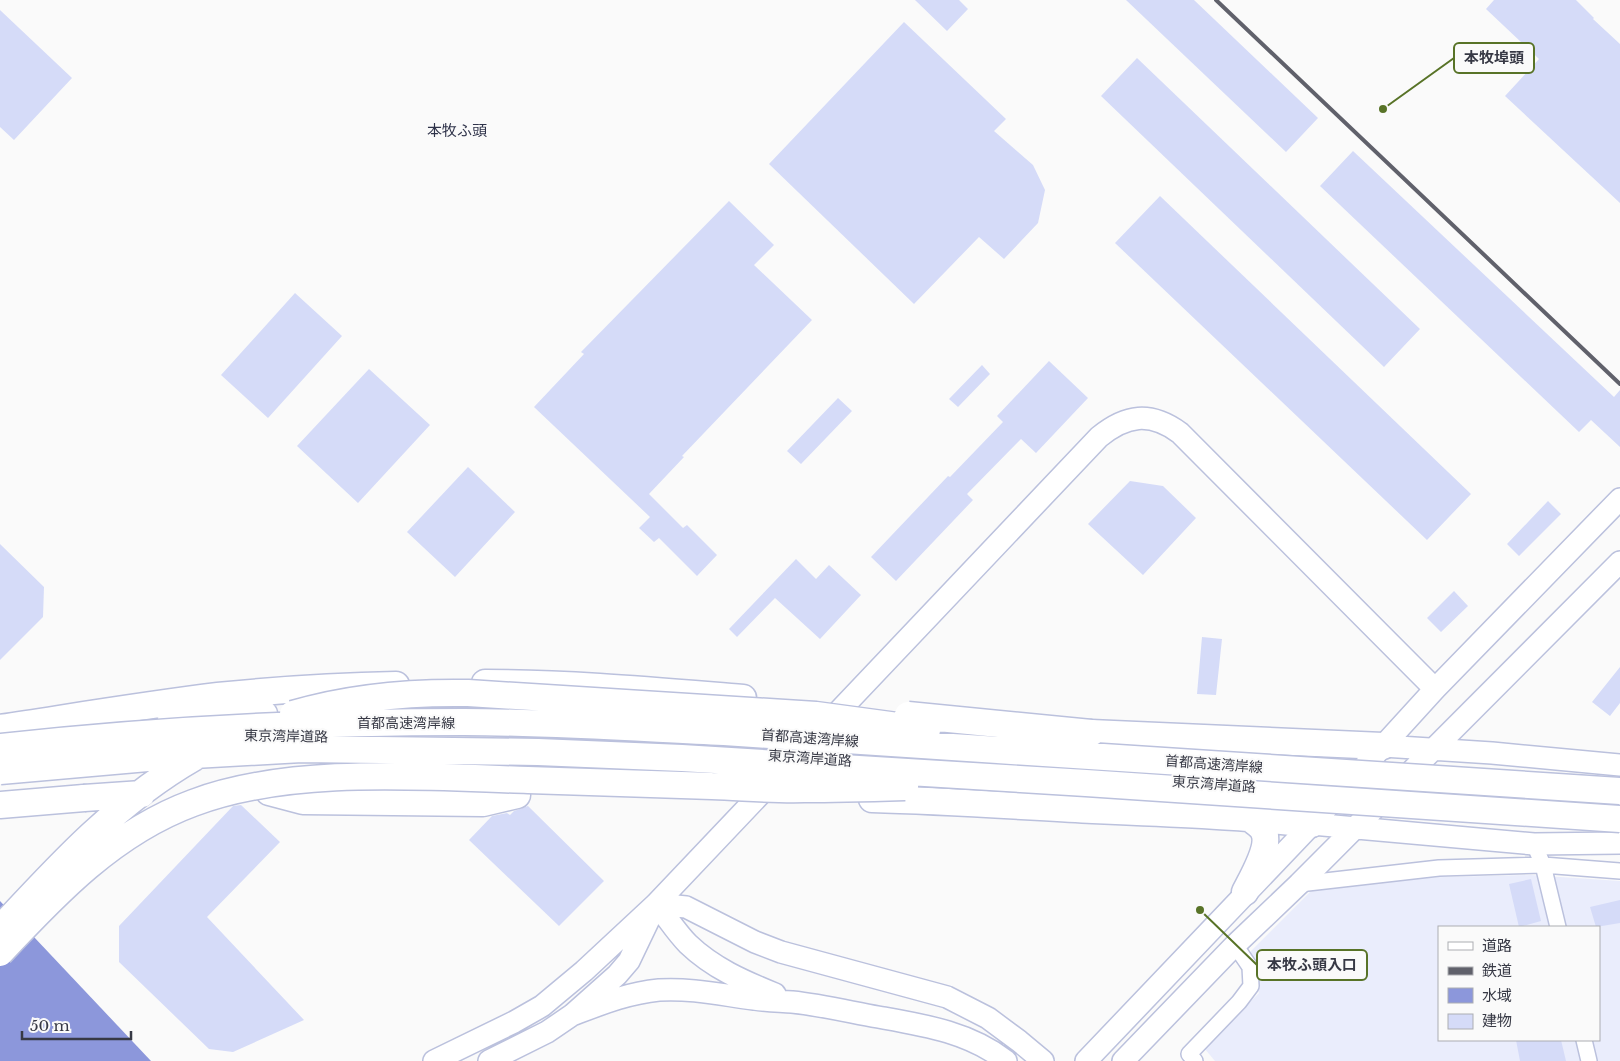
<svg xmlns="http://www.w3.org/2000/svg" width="1620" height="1061" font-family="'Libre Baskerville','Noto Sans JP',serif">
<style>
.built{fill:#eaedfc;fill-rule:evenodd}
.water{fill:#8c97db}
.building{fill:#d5dbf8}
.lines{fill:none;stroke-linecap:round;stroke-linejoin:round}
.street-casing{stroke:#bbc1dd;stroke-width:18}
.secondary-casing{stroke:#bbc1dd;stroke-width:24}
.highway-casing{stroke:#bbc1dd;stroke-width:29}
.street{stroke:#fff;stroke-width:15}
.secondary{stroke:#fff;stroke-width:21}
.highway{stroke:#fff;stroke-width:26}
.rail{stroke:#60616b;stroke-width:4}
.highway-bridge-casing{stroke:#bbc1dd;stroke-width:29;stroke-linecap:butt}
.highway-bridge{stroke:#fff;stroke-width:26}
.labels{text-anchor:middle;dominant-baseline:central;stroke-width:4;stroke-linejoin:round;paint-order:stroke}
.street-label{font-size:14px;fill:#373945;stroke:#fafafa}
.neighbourhood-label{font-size:15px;fill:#2f334a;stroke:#fafafa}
.leader{fill:none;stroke:#587327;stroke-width:2}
.callout-dot{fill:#587327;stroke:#fafafa;stroke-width:2}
.callout{fill:#fafafa;stroke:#587327;stroke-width:2}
.callout-label{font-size:15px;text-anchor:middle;font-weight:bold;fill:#373945}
</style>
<rect width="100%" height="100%" fill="#fafafa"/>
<path class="built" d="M 1531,875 L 1620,881 L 1620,1061 L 1215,1061 L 1204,1048 L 1259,993 L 1247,955 L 1312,890 L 1405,878 ZM 1439,927 L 1599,927 L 1599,1040 L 1439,1040 Z"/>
<path class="water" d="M 0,901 L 151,1061 L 0,1061 Z"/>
<path class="building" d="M 915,0 L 959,0 L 968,9 L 947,31 Z
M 1126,0 L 1194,0 L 1318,118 L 1286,152 Z
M 1494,0 L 1576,0 L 1594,18 L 1593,19 L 1620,44 L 1620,203 L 1505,96 L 1539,59 L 1486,9 Z
M 0,10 L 72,78 L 14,140 L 0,127 Z
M 904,22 L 1006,119 L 994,131 L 1033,165 L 1045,190 L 1038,223 L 1004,259 L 979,237 L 914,304 L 769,164 Z
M 1137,58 L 1420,329 L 1384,367 L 1101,96 Z
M 1353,151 L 1614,397 L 1620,390 L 1620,447 L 1591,420 L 1579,432 L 1320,186 Z
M 1160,196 L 1471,494 L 1427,540 L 1115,243 Z
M 729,201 L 774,245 L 754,265 L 812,320 L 682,456 L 684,457 L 649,494 L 683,528 L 687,525 L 717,555 L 697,576 L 659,538 L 654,542 L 639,528 L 650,517 L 534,407 L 584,354 L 581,352 Z
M 295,293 L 342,336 L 268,418 L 221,375 Z
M 1049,361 L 1088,398 L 1036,453 L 1021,439 L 967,494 L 973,500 L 896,581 L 871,557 L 948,476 L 950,477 L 1003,422 L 997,416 Z
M 982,365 L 990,374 L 958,407 L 949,399 Z
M 369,369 L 430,425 L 358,503 L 297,446 Z
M 838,398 L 852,411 L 801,464 L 787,451 Z
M 468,467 L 515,512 L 455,577 L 407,532 Z
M 1130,481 L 1163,486 L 1196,518 L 1143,575 L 1088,524 Z
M 1548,501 L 1561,514 L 1519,556 L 1507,544 Z
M 0,544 L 44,587 L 43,617 L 0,660 Z
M 796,559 L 816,579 L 829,565 L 861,595 L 820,639 L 775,598 L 737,637 L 729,629 Z
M 1454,591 L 1468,606 L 1441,632 L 1427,618 Z
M 1202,637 L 1222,639 L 1216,695 L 1197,694 Z
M 1620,667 L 1620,703 L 1610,716 L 1592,702 Z
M 241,805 L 280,842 L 207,917 L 304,1020 L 233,1052 L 209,1049 L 119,962 L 119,926 L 233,806 Z
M 528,806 L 604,881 L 559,926 L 469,840 L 492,816 L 507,813 L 510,815 L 514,811 Z
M 1531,879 L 1541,921 L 1519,927 L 1509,884 Z
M 1620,900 L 1620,923 L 1596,927 L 1590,907 Z
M 1516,1040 L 1561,1040 L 1566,1061 L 1520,1061 Z"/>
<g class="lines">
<defs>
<path id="street" d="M 1534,844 L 1543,865 L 1558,927
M 1299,884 L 1439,868 L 1543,865 L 1620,871
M 1584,1040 L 1589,1061
M 1195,1061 L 1189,1054 L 1239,1002 L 1251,986 L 1250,967 L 1235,945"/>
<path id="secondary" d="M 1383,746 L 1492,753 L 1620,765
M 1312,824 L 1534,844 L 1620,843
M 656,904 L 686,907 L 755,942 L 781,952 L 947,997 L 988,1018 L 1019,1041 L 1043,1061
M 656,904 C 667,917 676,932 688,944 C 713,968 743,981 775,994
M 572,1015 C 601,1004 628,993 659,990 C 692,988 722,995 754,999 C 767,1001 779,1001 792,1002 C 821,1005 850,1012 878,1017 C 923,1025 969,1032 1006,1061
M 434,1061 L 514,1022 L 542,1006 L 584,971 L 656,904 L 1099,437 C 1126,415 1150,411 1180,433 L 1435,689
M 489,1061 L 547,1032 L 572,1015 L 617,975 L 629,961 L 652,913
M 1086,1061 L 1312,824 L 1435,689 L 1620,499
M 1123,1061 L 1235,945 L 1299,884 L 1620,562"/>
<path id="highway" d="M 485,683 C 572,683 657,691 743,698
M 476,710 L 554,709
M 171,719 L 222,715 L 264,714
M 0,728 C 73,717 145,705 218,696 C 277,690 337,686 396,685
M 1091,733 L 1383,746
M 269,792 L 303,801 L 483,803 L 517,795
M 872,799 C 946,801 1019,806 1093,810 C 1166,813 1239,816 1312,824
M 0,805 L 84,798
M 1245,892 C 1252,878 1272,845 1263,830 C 1260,825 1253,821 1248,817"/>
</defs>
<use href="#street" class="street-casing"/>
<use href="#secondary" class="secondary-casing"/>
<use href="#highway" class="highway-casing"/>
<use href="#street" class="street"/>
<use href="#secondary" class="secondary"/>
<use href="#highway" class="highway"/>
<path class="rail" d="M 1216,0 L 1620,384"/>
<defs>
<path id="highway-bridge" d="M 293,714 C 350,697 409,692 468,693 L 816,715 L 927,730
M 908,715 L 1091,733
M 0,747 C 154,730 309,722 464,722 C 550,722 637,728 724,732 L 1620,791
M 0,771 L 159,757 L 302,749 L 538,752 L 682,758 L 1086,783 L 1620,819
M 84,798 L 142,794
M 0,929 C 60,864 118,801 195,757
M 0,953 C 56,893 114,832 193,803 C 291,766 424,777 528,780 C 590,782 651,784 712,786 C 743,787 773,790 804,789 C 838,789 872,788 905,787"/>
</defs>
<use href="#highway-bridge" class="highway-bridge-casing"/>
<use href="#highway-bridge" class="highway-bridge"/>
</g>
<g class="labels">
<g class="street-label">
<text x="406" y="723">首都高速湾岸線</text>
<text transform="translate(286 736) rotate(1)">東京湾岸道路</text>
<text transform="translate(810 738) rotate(4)">首都高速湾岸線</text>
<text transform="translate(810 758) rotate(4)">東京湾岸道路</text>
<text transform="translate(1214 764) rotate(4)">首都高速湾岸線</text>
<text transform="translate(1214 784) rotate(4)">東京湾岸道路</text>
</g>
<g class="neighbourhood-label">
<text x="457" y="130">本牧ふ頭</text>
</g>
</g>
<path class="leader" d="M1383 109L1454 58M1200 910L1257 965"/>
<g class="callout-dot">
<circle cx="1383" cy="109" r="5"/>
<circle cx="1200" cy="910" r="5"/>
</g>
<g class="callout">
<rect x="1454" y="43" width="80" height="30" rx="5"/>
<rect x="1257" y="950" width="110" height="30" rx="5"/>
</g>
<g class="callout-label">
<text x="1494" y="63">本牧埠頭</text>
<text x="1312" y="970">本牧ふ頭入口</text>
</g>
<rect x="1438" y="926" width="162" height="115" fill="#fafafa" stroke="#acadb2"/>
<rect x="1448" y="942" width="25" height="8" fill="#ffffff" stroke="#acadb2"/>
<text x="1482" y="951" font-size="15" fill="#373945">道路</text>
<rect x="1448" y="967" width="25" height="8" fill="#60616b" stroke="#acadb2"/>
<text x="1482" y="976" font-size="15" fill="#373945">鉄道</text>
<rect x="1448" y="988" width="25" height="15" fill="#8c97db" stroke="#acadb2"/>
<text x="1482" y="1001" font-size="15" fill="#373945">水域</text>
<rect x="1448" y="1014" width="25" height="15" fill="#d5dbf8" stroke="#acadb2"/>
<text x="1482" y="1026" font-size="15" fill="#373945">建物</text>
<path d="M22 1031v8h109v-8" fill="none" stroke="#373945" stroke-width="2.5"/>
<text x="30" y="1031" font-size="15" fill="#373945" stroke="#fafafa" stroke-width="4" paint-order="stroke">50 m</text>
</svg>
